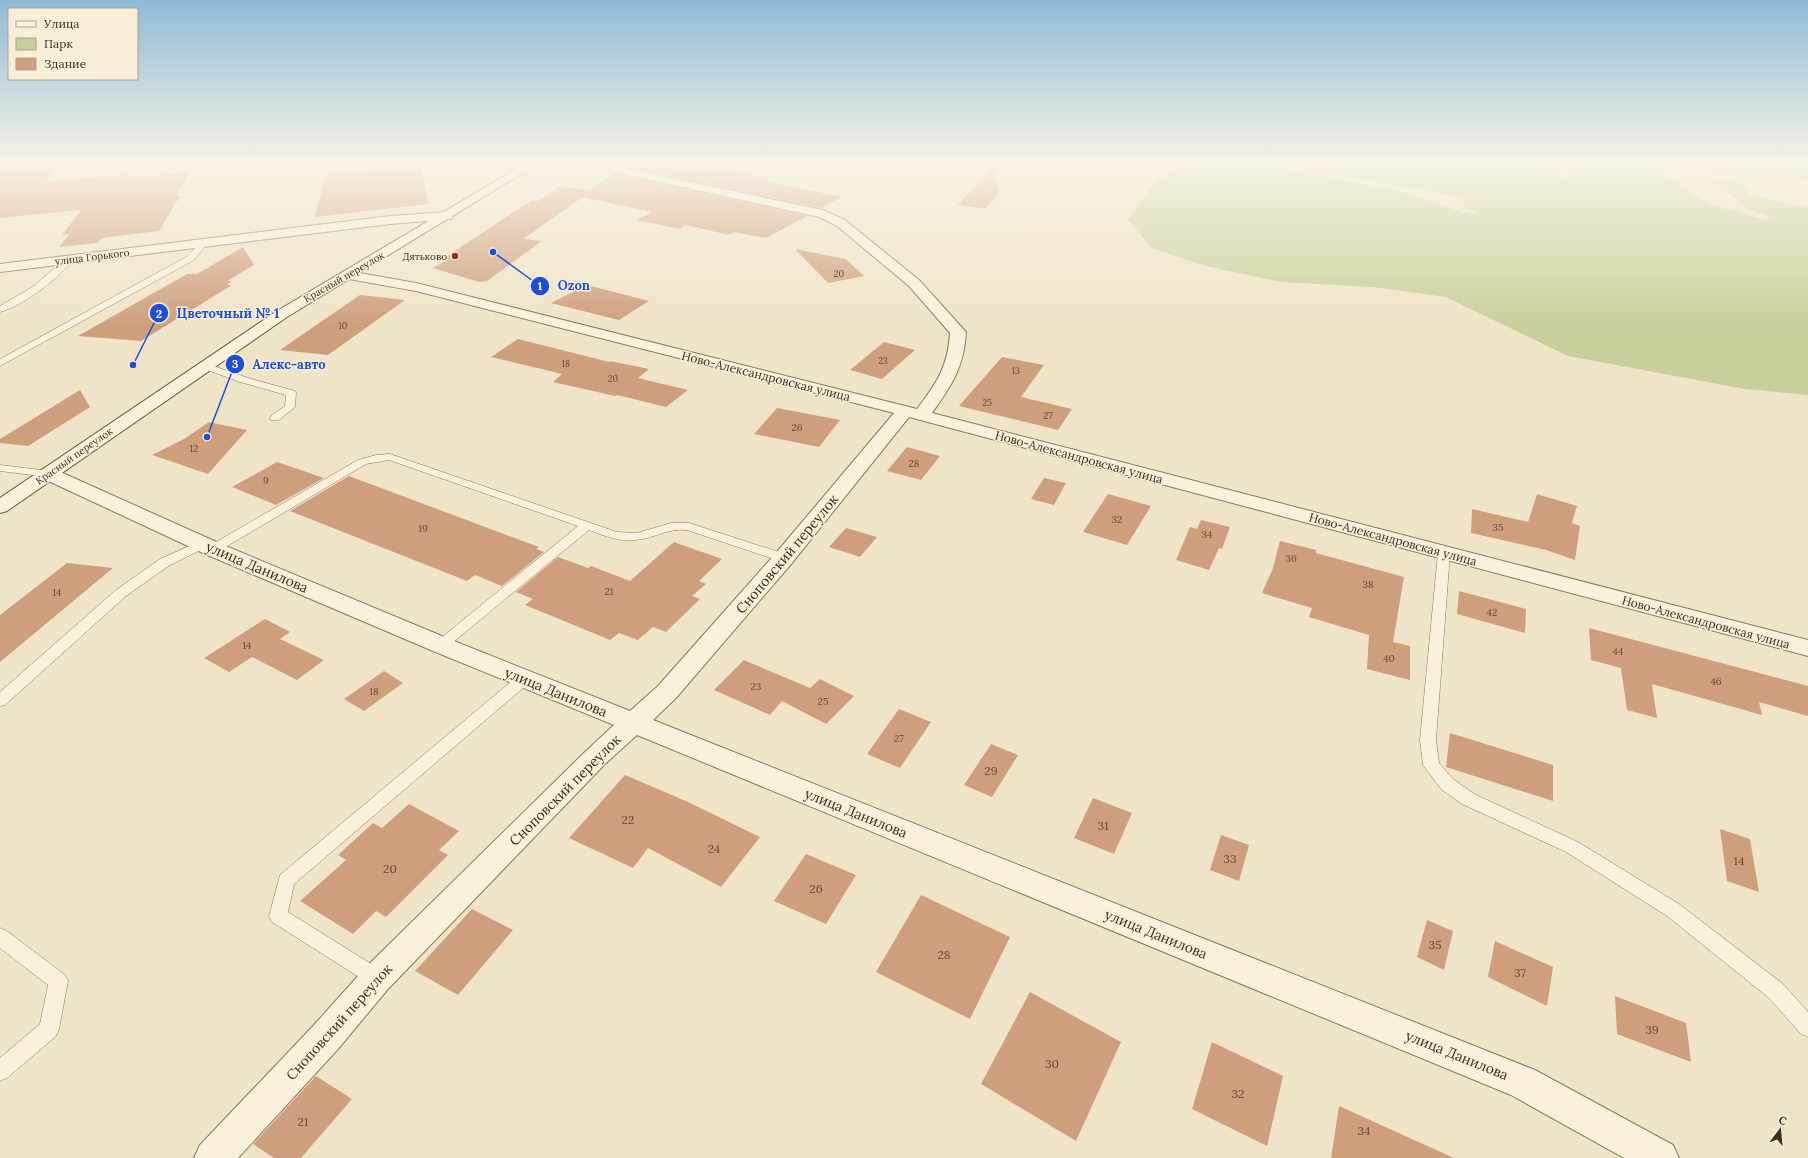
<svg xmlns="http://www.w3.org/2000/svg" width="1808" height="1158" font-family="Lora,serif">
<style>
.green{fill:#c9cf9b}
.building{fill:#cf9f7d}
.lines{fill:none;stroke-linecap:round;stroke-linejoin:round}
.lane-casing{stroke:#8d765c;stroke-width:1}
.street-casing{stroke:#8d765c;stroke-width:2}
.secondary-casing{stroke:#6f573f;stroke-width:2}
.lane{fill:#faf1dc;fill-rule:evenodd}
.street{fill:#faf1dc;fill-rule:evenodd}
.secondary{fill:#faf1dc;fill-rule:evenodd}
.poi-dot{fill:#9e2a2b;stroke:#f7eed8;stroke-width:1.5}
.labels{text-anchor:middle;dominant-baseline:central;stroke-width:3;stroke-linejoin:round;paint-order:stroke}
.far-number-label{font-size:9px;fill:#624a37}
.far-poi-label{font-size:10px;fill:#3d2e20;stroke:#f7eed8;text-anchor:end}
.far-street-label{font-size:10px;fill:#3d2e20;stroke:#f7eed8}
.number-label{font-size:10px;fill:#624a37}
.street-label{font-size:12px;fill:#3d2e20;stroke:#f7eed8}
.near-number-label{font-size:12px;fill:#624a37}
.near-street-label{font-size:14px;fill:#3d2e20;stroke:#f7eed8}
.leader{fill:none;stroke:#1d4ed8;stroke-width:1.5}
.callout-dot{fill:#1d4ed8;stroke:#f7eed8;stroke-width:1.5}
.mark-label{font-size:12px;text-anchor:middle;font-weight:bold;fill:#fff}
.callout-label{font-size:13px;text-anchor:middle;font-weight:bold;fill:#1d4ed8;stroke:#f7eed8;stroke-width:3;stroke-linejoin:round;paint-order:stroke}
</style>
<rect width="100%" height="100%" fill="#f0e4c8"/>
<path class="green" d="M 1185,163 L 1262,163 L 1404,192 L 1465,213 L 1478,213 L 1465,207 L 1462,198 C 1399,183 1334,178 1271,163 L 1567,163 L 1560,174 L 1564,179 L 1571,163 L 1666,163 L 1663,175 L 1708,203 L 1761,219 L 1770,220 L 1767,216 L 1748,210 L 1733,196 L 1706,179 L 1731,179 L 1747,187 L 1748,194 L 1808,208 L 1808,395 L 1745,389 L 1568,356 L 1446,297 L 1373,287 L 1282,282 L 1206,266 L 1151,248 L 1128,219 L 1156,181 Z
M 1703,163 L 1735,163 L 1752,166 L 1786,164 L 1808,165 L 1808,180 L 1755,172 L 1755,176 C 1740,178 1722,175 1708,171 Z"/>
<path class="building" d="M 0,163 L 62,163 L 45,182 L 132,174 L 129,178 L 190,172 L 176,196 L 180,196 L 159,231 L 102,238 L 97,243 L 59,247 L 70,234 L 62,235 L 81,210 L 0,218 Z
M 627,163 L 706,163 L 769,179 L 766,181 L 841,197 L 821,208 L 623,166 Z
M 995,164 L 998,195 L 985,209 L 958,205 Z
M 421,165 L 428,204 L 315,217 L 326,174 Z
M 614,173 L 807,216 L 766,238 L 734,232 L 729,235 L 686,225 L 680,229 L 637,220 L 652,212 L 583,197 L 523,239 L 542,241 L 487,281 L 479,282 L 433,268 L 445,261 L 441,260 L 532,200 L 538,201 L 559,187 L 591,190 Z
M 243,247 L 254,265 L 227,281 L 232,281 L 227,285 L 232,285 L 141,341 L 78,336 L 187,274 L 197,274 Z
M 795,249 L 846,259 L 864,276 L 828,283 Z
M 587,285 L 649,301 L 619,320 L 551,303 Z
M 360,295 L 405,300 L 328,355 L 280,350 Z
M 518,339 L 609,362 L 610,361 L 649,369 L 638,378 L 688,390 L 666,407 L 617,395 L 615,396 L 553,382 L 562,374 L 491,357 Z
M 884,342 L 915,350 L 882,379 L 850,370 Z
M 1002,357 L 1044,365 L 1021,397 L 1072,409 L 1058,430 L 959,406 Z
M 80,390 L 90,407 L 28,446 L 0,443 L 0,439 Z
M 777,408 L 840,420 L 819,447 L 754,434 Z
M 209,422 L 247,430 L 208,474 L 152,455 L 184,439 Z
M 907,447 L 940,456 L 921,480 L 887,471 Z
M 277,462 L 324,478 L 276,505 L 232,487 Z
M 349,476 L 539,547 L 536,549 L 544,552 L 502,586 L 475,575 L 467,581 L 290,511 Z
M 1044,478 L 1066,483 L 1054,505 L 1031,499 Z
M 1108,494 L 1151,506 L 1127,545 L 1083,532 Z
M 1537,494 L 1577,506 L 1572,523 L 1580,526 L 1575,560 L 1546,550 L 1471,533 L 1472,509 L 1528,522 Z
M 1201,520 L 1230,527 L 1222,549 L 1219,548 L 1209,570 L 1176,560 L 1190,527 L 1197,529 Z
M 846,528 L 877,537 L 860,557 L 829,547 Z
M 1280,541 L 1316,550 L 1316,553 L 1404,577 L 1393,642 L 1410,646 L 1410,680 L 1367,669 L 1369,635 L 1309,617 L 1312,608 L 1262,593 L 1273,568 Z
M 674,542 L 722,559 L 699,581 L 706,584 L 692,596 L 700,599 L 666,632 L 653,627 L 638,640 L 619,633 L 610,640 L 525,605 L 533,599 L 516,592 L 558,557 L 588,568 L 591,566 L 630,581 Z
M 67,563 L 113,568 L 0,662 L 0,615 Z
M 1459,591 L 1526,609 L 1525,633 L 1457,614 Z
M 265,619 L 290,632 L 280,639 L 324,660 L 297,680 L 252,657 L 229,672 L 204,658 Z
M 1589,628 L 1808,686 L 1808,716 L 1759,702 L 1762,715 L 1652,684 L 1657,718 L 1627,710 L 1621,668 L 1591,660 Z
M 744,660 L 810,688 L 820,679 L 854,696 L 826,724 L 782,701 L 770,715 L 714,690 Z
M 384,671 L 403,683 L 364,711 L 344,699 Z
M 899,709 L 931,722 L 900,768 L 867,754 Z
M 1450,733 L 1553,765 L 1553,801 L 1446,767 Z
M 991,744 L 1018,755 L 992,797 L 964,785 Z
M 625,775 L 688,802 L 760,837 L 721,887 L 648,848 L 633,868 L 569,838 Z
M 1093,798 L 1132,813 L 1114,854 L 1074,838 Z
M 409,804 L 459,831 L 439,850 L 448,855 L 386,917 L 376,911 L 353,934 L 300,901 L 346,860 L 338,855 L 373,823 L 382,828 Z
M 1720,829 L 1750,839 L 1759,892 L 1727,881 Z
M 1221,835 L 1249,845 L 1239,881 L 1210,870 Z
M 806,854 L 856,875 L 826,924 L 774,901 Z
M 921,895 L 1010,937 L 970,1019 L 876,972 Z
M 472,909 L 513,930 L 458,995 L 415,971 Z
M 1427,920 L 1453,931 L 1444,970 L 1417,957 Z
M 1495,941 L 1553,967 L 1547,1006 L 1488,977 Z
M 1030,992 L 1121,1042 L 1076,1141 L 981,1084 Z
M 1615,996 L 1686,1023 L 1691,1062 L 1617,1034 Z
M 1212,1042 L 1283,1076 L 1267,1146 L 1192,1109 Z
M 316,1076 L 352,1099 L 301,1158 L 274,1158 L 253,1144 Z
M 1339,1106 L 1454,1158 L 1331,1158 Z"/>
<g class="lines">
<defs>
<path id="lane" d="M 201,241 L 208,243 L 194,260 L 0,366 L 0,359 L 188,256 Z
M 66,258 L 73,260 C 59,278 23,306 0,312 L 0,306 L 34,286 Z
M 205,363 L 248,378 L 295,391 L 296,393 L 295,407 L 279,420 L 271,420 L 270,418 L 271,416 L 285,406 L 286,395 L 240,382 L 202,368 L 200,366 Z
M 390,454 L 617,532 L 637,533 L 671,523 L 689,523 L 788,555 L 790,558 L 788,561 L 780,561 L 687,530 C 668,528 655,538 636,540 C 620,542 604,536 589,530 L 446,648 L 441,650 L 436,648 L 434,645 L 436,642 L 578,526 L 389,460 L 366,464 L 217,552 L 213,553 L 207,549 L 209,546 L 358,460 L 376,455 Z
M 0,465 L 49,471 L 55,474 L 49,477 L 0,471 Z
M 203,540 L 207,541 L 209,544 L 207,547 L 170,565 L 126,596 L 5,705 L 0,706 L 0,692 L 116,590 L 160,559 Z
M 1444,549 L 1450,553 L 1436,740 L 1439,763 L 1453,779 L 1474,794 L 1578,842 L 1679,904 L 1783,984 L 1808,1012 L 1808,1037 L 1801,1034 L 1769,998 L 1667,916 L 1566,852 L 1462,804 L 1441,789 L 1423,765 L 1420,740 L 1438,553 Z
M 524,674 L 529,675 L 531,679 L 529,683 L 294,884 L 288,912 L 384,972 L 387,978 L 384,984 L 377,987 L 370,984 L 272,922 L 269,916 L 280,875 L 519,675 Z
M 0,928 L 7,931 L 65,975 L 68,981 L 59,1029 L 56,1036 L 7,1078 L 0,1081 L 0,1058 L 40,1024 L 48,985 L 0,948 Z"/>
<path id="street" d="M 529,164 L 605,164 L 823,210 L 845,220 L 919,280 L 966,332 C 964,367 952,385 932,413 L 1808,640 L 1808,656 L 909,417 L 792,563 L 676,698 L 653,720 L 1535,1070 L 1673,1145 L 1679,1158 L 1624,1158 L 1511,1095 L 637,735 L 605,764 L 388,989 L 338,1049 L 238,1158 L 194,1158 L 200,1145 L 314,1025 L 366,967 L 587,750 L 614,725 L 433,651 L 205,554 L 42,478 L 39,474 L 42,470 L 49,468 L 56,470 L 221,544 L 449,639 L 630,711 L 658,686 L 776,553 L 894,413 L 416,291 L 343,278 L 341,275 L 343,272 L 348,271 L 416,283 L 917,409 C 937,383 948,366 950,333 L 909,286 L 837,226 L 819,217 L 605,170 L 586,168 L 525,169 L 523,167 Z
M 447,212 L 451,213 L 453,216 L 451,219 L 390,224 L 0,272 L 0,264 L 390,216 Z"/>
<path id="secondary" d="M 526,163 L 539,163 L 287,317 L 7,511 L 0,513 L 0,498 L 277,311 Z"/>
</defs>
<use href="#lane" class="lane-casing"/>
<use href="#street" class="street-casing"/>
<use href="#secondary" class="secondary-casing"/>
<use href="#lane" class="lane"/>
<use href="#street" class="street"/>
<use href="#secondary" class="secondary"/>
</g>
<linearGradient id="sky" x2="0" y2="1"><stop stop-color="#8fbad6"/><stop offset="0.5" stop-color="#f8f3e6"/><stop offset="1" stop-color="#f8f3e6" stop-opacity="0"/></linearGradient>
<rect width="1808" height="325" fill="url(#sky)"/>
<circle class="poi-dot" cx="455" cy="256" r="4"/>
<g class="labels">
<g class="far-number-label">
<text x="839" y="273">20</text>
<text x="343" y="325">10</text>
<text x="883" y="360">23</text>
<text x="566" y="363">18</text>
<text x="1016" y="370">13</text>
<text x="613" y="378">20</text>
<text x="987" y="402">25</text>
</g>
<g class="far-poi-label">
<text x="447" y="256">Дятьково</text>
</g>
<g class="far-street-label">
<text transform="translate(92 257) rotate(-7)">улица Горького</text>
<text transform="translate(344 277) rotate(-30)">Красный переулок</text>
<text transform="translate(74 456) rotate(-35)">Красный переулок</text>
</g>
<g class="number-label">
<text x="1048" y="415">27</text>
<text x="797" y="427">26</text>
<text x="194" y="448">12</text>
<text x="914" y="463">28</text>
<text x="266" y="480">9</text>
<text x="1117" y="519">32</text>
<text x="1498" y="527">35</text>
<text x="423" y="528">19</text>
<text x="1207" y="534">34</text>
<text x="1291" y="558">36</text>
<text x="1368" y="584">38</text>
<text x="609" y="591">21</text>
<text x="57" y="592">14</text>
<text x="1492" y="612">42</text>
<text x="247" y="645">14</text>
<text x="1618" y="651">44</text>
<text x="1389" y="658">40</text>
<text x="1716" y="681">46</text>
<text x="756" y="686">23</text>
<text x="374" y="691">18</text>
<text x="823" y="701">25</text>
<text x="899" y="738">27</text>
</g>
<g class="street-label">
<text transform="translate(766 376) rotate(14)">Ново-Александровская улица</text>
<text transform="translate(1079 457) rotate(15)">Ново-Александровская улица</text>
<text transform="translate(1393 539) rotate(15)">Ново-Александровская улица</text>
<text transform="translate(1706 622) rotate(15)">Ново-Александровская улица</text>
</g>
<g class="near-number-label">
<text x="991" y="770">29</text>
<text x="628" y="819">22</text>
<text x="1103" y="825">31</text>
<text x="714" y="848">24</text>
<text x="1230" y="858">33</text>
<text x="1739" y="860">14</text>
<text x="390" y="868">20</text>
<text x="816" y="888">26</text>
<text x="1435" y="944">35</text>
<text x="944" y="954">28</text>
<text x="1520" y="972">37</text>
<text x="1652" y="1029">39</text>
<text x="1052" y="1063">30</text>
<text x="1238" y="1093">32</text>
<text x="303" y="1121">21</text>
<text x="1364" y="1130">34</text>
</g>
<g class="near-street-label">
<text transform="translate(787 554) rotate(-50)">Сноповский переулок</text>
<text transform="translate(257 567) rotate(23)">улица Данилова</text>
<text transform="translate(556 692) rotate(22)">улица Данилова</text>
<text transform="translate(565 790) rotate(-45)">Сноповский переулок</text>
<text transform="translate(856 813) rotate(22)">улица Данилова</text>
<text transform="translate(1156 934) rotate(22)">улица Данилова</text>
<text transform="translate(339 1022) rotate(-48)">Сноповский переулок</text>
<text transform="translate(1457 1055) rotate(22)">улица Данилова</text>
</g>
</g>
<path class="leader" d="M493 252L540 286M133 365L159 313M207 437L235 364"/>
<g class="callout-dot">
<circle cx="493" cy="252" r="4"/>
<circle cx="133" cy="365" r="4"/>
<circle cx="207" cy="437" r="4"/>
<circle cx="540" cy="286" r="10"/>
<circle cx="159" cy="313" r="10"/>
<circle cx="235" cy="364" r="10"/>
</g>
<g class="mark-label">
<text x="540" y="290">1</text>
<text x="159" y="318">2</text>
<text x="235" y="368">3</text>
</g>
<g class="callout-label">
<text x="574" y="290">Ozon</text>
<text x="228" y="318">Цветочный № 1</text>
<text x="289" y="369">Алекс-авто</text>
</g>
<rect x="8" y="8" width="130" height="72" fill="#f7eed8" stroke="#ada18e"/>
<rect x="16" y="21" width="20" height="6" fill="#faf1dc" stroke="#ada18e"/>
<text x="44" y="28" font-size="12" fill="#3d2e20">Улица</text>
<rect x="16" y="38" width="20" height="12" fill="#c9cf9b" stroke="#ada18e"/>
<text x="44" y="48" font-size="12" fill="#3d2e20">Парк</text>
<rect x="16" y="58" width="20" height="12" fill="#cf9f7d" stroke="#ada18e"/>
<text x="44" y="68" font-size="12" fill="#3d2e20">Здание</text>
<g transform="translate(1780 1130) rotate(16)" stroke="#f7eed8" stroke-width="3" paint-order="stroke">
<path d="M0-3L7 15L0 10L-7 15Z" fill="#3d2e20"/>
<text y="-6" font-size="11" font-weight="bold" text-anchor="middle" fill="#3d2e20">С</text>
</g>
</svg>
